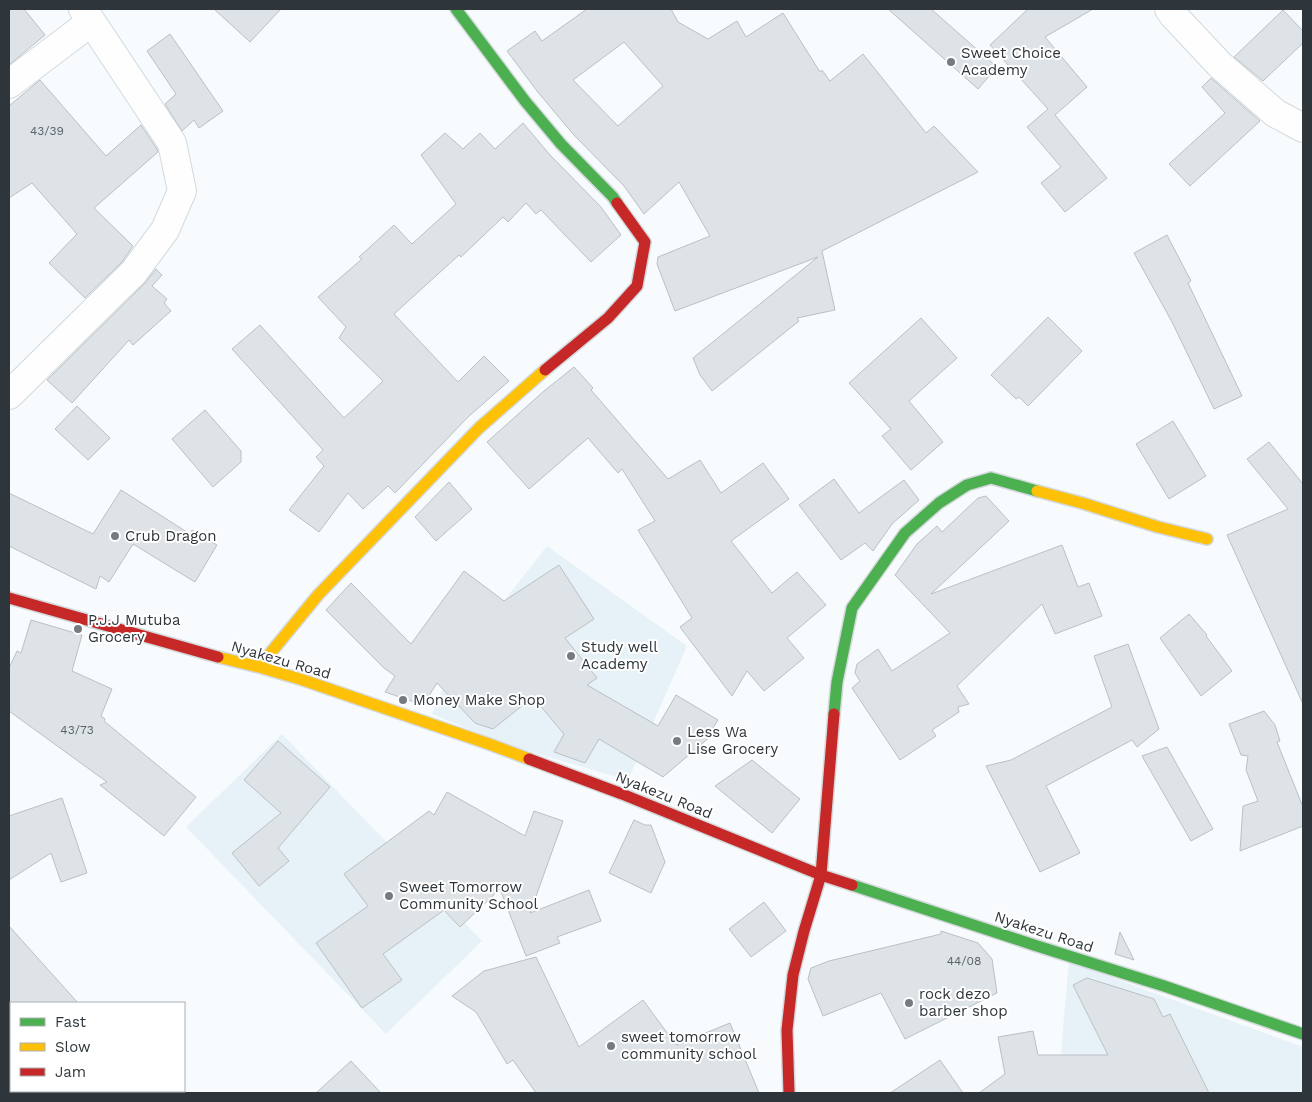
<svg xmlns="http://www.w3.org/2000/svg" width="1312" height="1102" font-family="'Work Sans',sans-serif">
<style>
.built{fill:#e6f2f8}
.building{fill:#dde3e6;stroke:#bac0c3;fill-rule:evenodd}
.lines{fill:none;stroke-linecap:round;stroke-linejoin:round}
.street-casing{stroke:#d3d9dc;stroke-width:30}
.fast-casing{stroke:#d3d9dc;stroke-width:14}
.slow-casing{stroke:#d3d9dc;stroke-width:14}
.jam-casing{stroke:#d3d9dc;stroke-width:14}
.street{stroke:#fefeff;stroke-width:28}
.fast{stroke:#4caf50;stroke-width:11}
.slow{stroke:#ffc107;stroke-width:11}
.jam{stroke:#c62828;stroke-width:11}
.poi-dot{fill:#757b7f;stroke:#fff;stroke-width:2}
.labels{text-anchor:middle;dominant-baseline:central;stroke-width:4;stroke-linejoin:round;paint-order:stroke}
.number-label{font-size:12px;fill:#5b6267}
.poi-label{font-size:15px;fill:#2e363b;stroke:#fff;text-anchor:start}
.street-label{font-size:15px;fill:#2e363b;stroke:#fff}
</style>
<rect width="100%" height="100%" fill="#f8fbfd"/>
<path class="built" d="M 547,546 L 687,646 L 628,780 L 507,745 L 432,714 L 452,667 Z
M 282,734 L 482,941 L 386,1034 L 186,827 Z
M 1069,962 L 1303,1047 L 1303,1093 L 1059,1093 L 1063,1028 Z"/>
<path class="building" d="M 9,9 L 24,9 L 45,35 L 9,65 Z
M 214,9 L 281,9 L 250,42 Z
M 587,9 L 671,9 L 678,22 L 708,39 L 737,21 L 746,37 L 783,13 L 820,72 L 822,70 L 830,81 L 863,54 L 926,133 L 934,126 L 978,172 L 822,251 L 835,310 L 797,318 L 799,321 L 712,391 L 700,375 L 693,358 L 818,257 L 675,311 L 657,264 L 658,257 L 710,236 L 679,182 L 644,214 L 624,186 L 573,134 L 537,91 L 507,51 L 535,31 L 542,41 ZM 624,42 L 663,86 L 618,126 L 573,80 Z
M 888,9 L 931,9 L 997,67 L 978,89 Z
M 1028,9 L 1093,9 L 1045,37 L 1087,87 L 1055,115 L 1107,178 L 1065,212 L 1041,183 L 1061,167 L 1027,127 L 1048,109 L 990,45 Z
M 1283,10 L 1303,31 L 1303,43 L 1263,81 L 1234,57 Z
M 170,34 L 223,111 L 199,128 L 194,120 L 182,131 L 165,104 L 176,94 L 147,51 Z
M 1211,78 L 1260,121 L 1190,186 L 1169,164 L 1225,113 L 1202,87 Z
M 40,80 L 106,156 L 141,125 L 157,149 L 158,152 L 94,208 L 133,246 L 122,262 L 85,298 L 49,263 L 77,234 L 32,183 L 9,198 L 9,106 Z
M 523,123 L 550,155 L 601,207 L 621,235 L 591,262 L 541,210 L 536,214 L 526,203 L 508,222 L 503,217 L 461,257 L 459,255 L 394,314 L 458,382 L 484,356 L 509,381 L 468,417 L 395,493 L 388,486 L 363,509 L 348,493 L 319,532 L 289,510 L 324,466 L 316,457 L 323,450 L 232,349 L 260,325 L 344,418 L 383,381 L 339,338 L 346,327 L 318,297 L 362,259 L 359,257 L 394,225 L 412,244 L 456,204 L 421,155 L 445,133 L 463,149 L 480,133 L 495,149 Z
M 1167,235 L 1191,281 L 1188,283 L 1242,396 L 1214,409 L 1172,322 L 1134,253 Z
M 156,269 L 162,275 L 152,286 L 167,299 L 164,303 L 171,311 L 133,345 L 129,340 L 72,403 L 47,380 L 145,283 Z
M 1048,317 L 1082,351 L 1028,406 L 1019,397 L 1016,399 L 991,375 Z
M 921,318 L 957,358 L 909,401 L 943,442 L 911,470 L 882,436 L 891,429 L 849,383 Z
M 574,367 L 593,388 L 591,390 L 668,479 L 700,460 L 721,493 L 763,463 L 789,499 L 731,541 L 772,593 L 797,572 L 826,605 L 787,638 L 804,658 L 764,691 L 747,671 L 732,696 L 680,627 L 692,618 L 638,530 L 655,521 L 622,469 L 618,473 L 588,438 L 529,489 L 487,442 L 544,391 Z
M 77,406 L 110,438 L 88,460 L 55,429 Z
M 205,410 L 241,451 L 241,462 L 213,487 L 172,439 Z
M 1173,421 L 1206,476 L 1169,499 L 1136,444 Z
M 1269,442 L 1303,484 L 1303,704 L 1227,535 L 1288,509 L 1247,459 Z
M 834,479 L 859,513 L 904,480 L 919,500 L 892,524 L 873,551 L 865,543 L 841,560 L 799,505 Z
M 449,482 L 472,509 L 436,541 L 415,517 Z
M 121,490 L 190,534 L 192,530 L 217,545 L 195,582 L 133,544 L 109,582 L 100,576 L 96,589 L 9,546 L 9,493 L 93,534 Z
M 986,496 L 1009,521 L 931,594 L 1062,545 L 1078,587 L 1089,583 L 1102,616 L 1055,634 L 1042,604 L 957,686 L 969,704 L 958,707 L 959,712 L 932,730 L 936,736 L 900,760 L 852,688 L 860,681 L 855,673 L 857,664 L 878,649 L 892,671 L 950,633 L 895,575 L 917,544 L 937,526 L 942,532 L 978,498 Z
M 559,565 L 594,619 L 565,638 L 597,678 L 587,685 L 658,726 L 676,695 L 718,720 L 713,728 L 717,731 L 663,777 L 599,739 L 585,763 L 554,752 L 564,734 L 533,697 L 493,729 L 475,723 L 437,683 L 423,705 L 385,692 L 395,676 L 384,668 L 326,610 L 351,583 L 411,644 L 464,571 L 504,601 Z
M 1189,614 L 1207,635 L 1206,636 L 1232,671 L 1201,696 L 1160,638 Z
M 31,620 L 82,635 L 72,671 L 112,689 L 101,716 L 105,719 L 104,721 L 196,797 L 164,836 L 100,785 L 107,782 L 9,711 L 9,668 L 17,651 L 21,653 Z
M 1128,644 L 1159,729 L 1137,747 L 1132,740 L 1046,786 L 1080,853 L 1040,872 L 986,766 L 1011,760 L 1112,707 L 1094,656 Z
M 1264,711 L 1275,725 L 1280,741 L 1277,742 L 1303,807 L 1303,826 L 1240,851 L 1243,806 L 1258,801 L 1246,770 L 1248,756 L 1241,755 L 1229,724 Z
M 278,741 L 330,787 L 278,848 L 289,861 L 259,886 L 232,853 L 281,813 L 244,780 Z
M 1167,747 L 1213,829 L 1191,841 L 1142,756 Z
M 752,760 L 800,799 L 772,833 L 715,786 Z
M 447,792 L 525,836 L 534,811 L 563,821 L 530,913 L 589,890 L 601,921 L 557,937 L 560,943 L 526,956 L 500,889 L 460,927 L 444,910 L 383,954 L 402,980 L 362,1008 L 316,943 L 368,906 L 344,874 L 429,811 L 434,815 Z
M 62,798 L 87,873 L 61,882 L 51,853 L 9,880 L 9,816 Z
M 634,820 L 645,825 L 651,825 L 665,862 L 651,893 L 609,873 Z
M 764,902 L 786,931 L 751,957 L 729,929 Z
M 9,926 L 78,1003 L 9,1003 Z
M 941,931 L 978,943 L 992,959 L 997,993 L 905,1039 L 881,993 L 823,1016 L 808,979 L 811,968 L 829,961 L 941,934 Z
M 1120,932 L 1134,960 L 1115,954 Z
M 536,957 L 579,1047 L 643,1000 L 676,1045 L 730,1023 L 759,1093 L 536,1093 L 513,1060 L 507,1064 L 476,1012 L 452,996 L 484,971 Z
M 1087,978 L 1154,999 L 1163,1017 L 1170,1014 L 1209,1093 L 979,1093 L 1005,1074 L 998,1037 L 1033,1031 L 1038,1055 L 1108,1055 L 1073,985 Z
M 940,1060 L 963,1093 L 890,1093 Z
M 351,1061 L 381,1093 L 316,1093 Z"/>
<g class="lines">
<defs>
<path id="street" d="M 1169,9 L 1174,16 L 1220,65 L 1275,113 L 1303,128
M 9,84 L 91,22
M 9,395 L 134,272 L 165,230 L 182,191 L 172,143 L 83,9"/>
<path id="fast" d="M 456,9 L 525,101 L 561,144 L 613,197 L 617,203
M 834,714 L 837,682 L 852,608 L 905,533 L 939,503 L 967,485 L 991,478 L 1037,491
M 852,885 L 1034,945 L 1164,986 L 1303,1034"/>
<path id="slow" d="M 1037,491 L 1082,503 L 1158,527 L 1207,539
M 218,657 L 259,667 L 300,679 L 489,744 L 529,759
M 259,667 L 318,595 L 479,428 L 545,370"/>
<path id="jam" d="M 545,370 L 608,318 L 637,286 L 645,242 L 617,203
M 9,598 L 218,657
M 529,759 L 622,794 L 821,875 L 852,885
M 789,1093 L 787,1030 L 793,975 L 804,931 L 821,875 L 834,714"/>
</defs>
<use href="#street" class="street-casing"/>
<use href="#fast" class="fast-casing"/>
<use href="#slow" class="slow-casing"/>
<use href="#jam" class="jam-casing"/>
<use href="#street" class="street"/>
<use href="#fast" class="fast"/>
<use href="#slow" class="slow"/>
<use href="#jam" class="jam"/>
</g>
<g class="poi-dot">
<circle cx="951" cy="62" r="5"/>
<circle cx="115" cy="536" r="5"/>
<circle cx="78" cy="629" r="5"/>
<circle cx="571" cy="656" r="5"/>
<circle cx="403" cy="700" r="5"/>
<circle cx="677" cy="741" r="5"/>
<circle cx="389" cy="896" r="5"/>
<circle cx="909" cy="1003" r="5"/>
<circle cx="611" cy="1046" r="5"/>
</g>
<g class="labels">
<g class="number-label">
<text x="47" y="131">43/39</text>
<text x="77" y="730">43/73</text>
<text x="964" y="961">44/08</text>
</g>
<g class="poi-label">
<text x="961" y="53">Sweet Choice<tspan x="961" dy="17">Academy</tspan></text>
<text x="125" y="536">Crub Dragon</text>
<text x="88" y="620">P.J.J Mutuba<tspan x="88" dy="17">Grocery</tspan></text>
<text x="581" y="647">Study well<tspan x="581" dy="17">Academy</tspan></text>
<text x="413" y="700">Money Make Shop</text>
<text x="687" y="732">Less Wa<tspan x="687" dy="17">Lise Grocery</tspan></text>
<text x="399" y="887">Sweet Tomorrow<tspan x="399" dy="17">Community School</tspan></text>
<text x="919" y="994">rock dezo<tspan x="919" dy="17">barber shop</tspan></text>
<text x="621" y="1037">sweet tomorrow<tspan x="621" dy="17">community school</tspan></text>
</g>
<g class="street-label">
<text transform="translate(281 660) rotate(16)">Nyakezu Road</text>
<text transform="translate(664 795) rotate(22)">Nyakezu Road</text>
<text transform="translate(1044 932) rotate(18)">Nyakezu Road</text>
</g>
</g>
<rect width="1312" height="1102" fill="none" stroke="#2e363b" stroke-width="20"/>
<rect x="10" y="1002" width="175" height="90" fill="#ffffff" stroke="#abafb1"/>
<rect x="20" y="1018" width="25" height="8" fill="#4caf50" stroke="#abafb1"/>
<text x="55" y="1027" font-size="15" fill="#2e363b">Fast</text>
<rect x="20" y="1043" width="25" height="8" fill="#ffc107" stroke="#abafb1"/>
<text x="55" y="1052" font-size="15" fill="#2e363b">Slow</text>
<rect x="20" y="1068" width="25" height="8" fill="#c62828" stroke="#abafb1"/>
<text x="55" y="1077" font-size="15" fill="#2e363b">Jam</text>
</svg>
